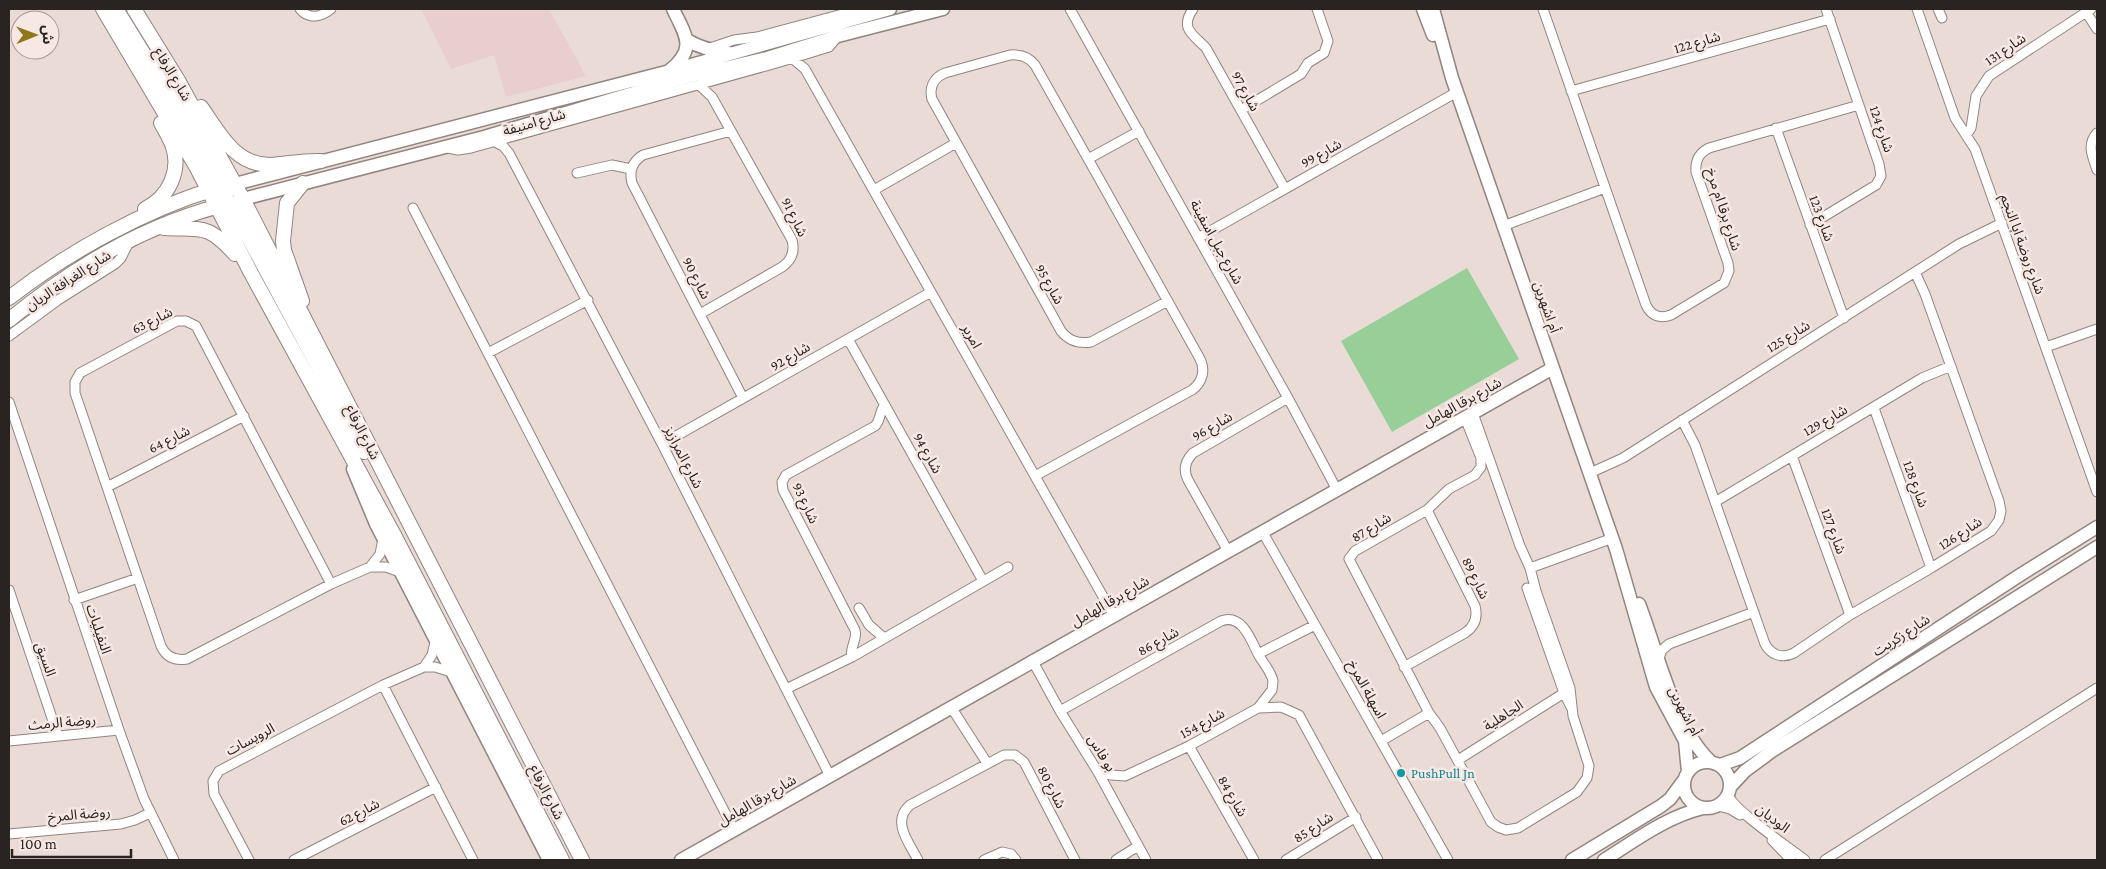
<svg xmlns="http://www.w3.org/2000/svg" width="2106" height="869" font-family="'Crimson Pro','Noto Sans Arabic',serif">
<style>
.education{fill:#e8cecc}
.green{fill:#98ce97}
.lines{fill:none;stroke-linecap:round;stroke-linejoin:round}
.street-casing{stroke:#92847f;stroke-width:11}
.secondary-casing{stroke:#92847f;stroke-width:15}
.primary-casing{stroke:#92847f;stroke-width:16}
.street{stroke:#fff;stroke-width:9}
.secondary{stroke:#fff;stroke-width:12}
.primary{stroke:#fff;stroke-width:14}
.culture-dot{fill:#0f9aa8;stroke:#f7e8e3;stroke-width:2}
.labels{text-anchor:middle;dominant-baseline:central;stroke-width:5;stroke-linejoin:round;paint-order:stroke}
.street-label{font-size:14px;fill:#292322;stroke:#f7e8e3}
.culture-label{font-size:14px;fill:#0d838f;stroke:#f7e8e3;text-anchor:start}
</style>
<rect width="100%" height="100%" fill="#eadbd6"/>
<path class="education" d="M 421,9 L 549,9 L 586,76 L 506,97 L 494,55 L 451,69 Z"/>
<path class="green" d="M 1467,268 L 1519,359 L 1392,432 L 1341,341 Z"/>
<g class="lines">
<defs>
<path id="street" d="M 300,9 C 309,20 321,17 331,9
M 1070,9 L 1288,398 L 1337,490
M 1193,9 C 1179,29 1194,35 1206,48 L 1285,189
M 1543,9 L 1646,305 C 1651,316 1660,319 1671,315 L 1724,283 L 1729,271 L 1728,263 L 1696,172 C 1695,160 1699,153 1709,148 L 1859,105
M 1917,9 L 1955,118 L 1975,149 L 2097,492
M 1938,9 L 1942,18
M 2086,12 L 2097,29
M 710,48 L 734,40 L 757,37 L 861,9
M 792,58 L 805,69 L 1114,616
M 699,85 L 712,97 L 792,240 C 795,251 792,260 782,267 L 700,314
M 1571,91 L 1830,19
M 1241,110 L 1301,74 L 1308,63 L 1324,53 L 1328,41 L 1317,9
M 1776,128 L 1844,318
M 731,131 L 643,155 C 632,162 629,171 632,183 L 743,398
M 2097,133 C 2086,145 2093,157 2097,170
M 1967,134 L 1971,128 L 1976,96 L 1989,76 L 2091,9
M 495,142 L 503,146 L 509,153 L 662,444 L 830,776
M 448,148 L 458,150 L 471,148 L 780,62 L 829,47 L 838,36
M 1088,159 L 1139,131
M 577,173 L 612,165 L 631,169
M 874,190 L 956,143
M 413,208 L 734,830
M 1810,225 L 1876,185 L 1881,176 L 1879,164 L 1826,9
M 1503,226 L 1605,188
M 1198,238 L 1457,92
M 9,336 L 58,300 L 115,264 L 121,258 L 129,242
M 848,339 L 983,581
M 2046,347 L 2097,329
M 488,353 L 588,300
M 9,402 L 119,730 L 144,799 L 174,860
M 1874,408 L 1931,568
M 1682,420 L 1695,445 L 1765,644 C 1771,655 1782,659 1794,653 L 1850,615 L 1931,568 L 1991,531 L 1999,520 L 2001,511 L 1999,501 L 1925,294 L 1915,272
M 662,444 L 931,292
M 1792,456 L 1850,615
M 1590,473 L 1623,458 L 1959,244 L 2002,223
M 1035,476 L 1192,390 C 1203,382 1206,369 1199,357 C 1145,260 1090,162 1035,65 C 1029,57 1021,54 1010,55 L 945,73 C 933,78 929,88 932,99 L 1061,331 C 1069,341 1078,344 1091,342 L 1168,301
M 107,487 L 244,416
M 1715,502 L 1922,378 L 1951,366
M 1262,531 L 1448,860
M 1228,551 L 1188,480 C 1183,470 1185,461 1193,453 L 1288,398
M 370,567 L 380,554 L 383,539
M 1530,568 L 1613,538
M 331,584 L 196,326 L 186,321 L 177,321 L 80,373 L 75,382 L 75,393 L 161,646 C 166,657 175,661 187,659 L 331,584 L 370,567 L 386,567 L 400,572
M 1527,588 L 1564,693 L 1571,707
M 9,590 L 58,736
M 74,600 L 138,578
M 859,608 L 869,625 L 884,638
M 1258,654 L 1315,625
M 852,657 C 849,647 858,640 855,630 L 783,490 L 782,482 L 786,475 L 875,426 C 881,420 879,411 885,405
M 1659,658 L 1662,650 L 1669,644 L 1754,612
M 1032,660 L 1060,711 L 1098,772 L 1146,860
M 424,667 L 432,655 L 435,642
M 1404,667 L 1465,633 C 1475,626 1478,617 1475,606 L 1427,510
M 383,685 L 473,860
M 786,689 L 852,657 L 1008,567
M 951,707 L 987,763
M 1258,708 L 1281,707 L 1299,715 L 1378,860
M 1060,711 L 1221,621 C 1242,613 1251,640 1258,654 C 1263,663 1271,671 1273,681 L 1272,690 L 1258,708 L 1189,746 L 1125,776 L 1111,775 L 1098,772
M 1429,713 L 1349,559 L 1355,551 L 1427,510 L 1449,489 L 1475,475 L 1481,467 L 1481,458 L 1465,418
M 9,741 L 119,730
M 1381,741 L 1429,713 L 1440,728 L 1491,822 L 1498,827 L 1506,830 L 1518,828 L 1577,792 L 1587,778 L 1589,766 L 1573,716 L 1570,688 L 1536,591 L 1530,568 L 1520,546 L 1473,413
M 1189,746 L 1254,860
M 1458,760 L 1564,693
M 1728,794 C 1731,809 1790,848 1805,860
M 1718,806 L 1730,809 L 1740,815
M 9,834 L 121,824 L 135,820 L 150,813
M 1772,840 L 1791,860
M 249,860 L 214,794 L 213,781 L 219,771 L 383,685 L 424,667 L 435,667 L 451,672
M 294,860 L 436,787
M 918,860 C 909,843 891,821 910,805 L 1004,755 L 1015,755 L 1024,762 L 1075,860
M 984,860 L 1002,852 L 1011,854 L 1016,860
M 1116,860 L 1138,846
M 1286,860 L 1356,817
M 1825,860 L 2097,688"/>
<path id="secondary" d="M 1423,9 L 1433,35
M 1433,9 L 1452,78 L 1616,549 L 1656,687 L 1685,741 L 1688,772
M 687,40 C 700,48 712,51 727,52
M 669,71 C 697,49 686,36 673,9
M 235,184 L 666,72 L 890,9
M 243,199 L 484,137 L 691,76 L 767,58 L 838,36 L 943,9
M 353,469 L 376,524 L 549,860
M 1639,604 C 1657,650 1674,728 1711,762
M1684 785a23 23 0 1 1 46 0a23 23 0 1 1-46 0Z
M 1720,765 L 1740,758 L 2020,575 L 2097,527
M 1730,787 L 1745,771 L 1772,751 L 2097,547
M 681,860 L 1553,368
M 1572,860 L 1661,806 L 1670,799 L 1684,780
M 1604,860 C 1636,840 1666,817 1703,808"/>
<path id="primary" d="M 103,9 L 197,168 L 251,273 L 393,533 L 562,860
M 116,9 L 179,111 L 221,187 L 227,192
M 134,9 L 179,82 L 243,199 L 582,860
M 201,107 C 219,132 234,165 270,165 C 287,164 304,160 321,161
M 208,191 L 218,193 L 230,203 L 364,452
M 145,209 C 169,197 182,170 172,144 C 169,137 165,130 161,123
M 164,228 C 202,230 207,223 235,254
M 9,298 C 68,252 144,210 217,188
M 302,301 L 284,250 L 283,241 L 287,203 L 303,183
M 9,320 C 71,269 145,225 223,205"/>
</defs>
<use href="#street" class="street-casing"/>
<use href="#secondary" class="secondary-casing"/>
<use href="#primary" class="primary-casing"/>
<use href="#street" class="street"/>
<use href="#secondary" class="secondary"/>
<use href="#primary" class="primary"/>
</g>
<circle class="culture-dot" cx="1401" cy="773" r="5"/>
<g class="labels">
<g class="street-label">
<text transform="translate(1697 42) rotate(-16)">شارع 122</text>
<text transform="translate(2005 49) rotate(-34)">شارع 131</text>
<text transform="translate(173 74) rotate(59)">شارع الرفاع</text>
<text transform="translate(1246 91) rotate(61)">شارع 97</text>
<text transform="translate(534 122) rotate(-16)">شارع امنيفة</text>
<text transform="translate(1882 129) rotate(71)">شارع 124</text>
<text transform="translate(1321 153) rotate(-29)">شارع 99</text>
<text transform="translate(1724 209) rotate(72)">شارع برقا ام مرخ</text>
<text transform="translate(795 217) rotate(64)">شارع 91</text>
<text transform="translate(1822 218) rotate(70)">شارع 123</text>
<text transform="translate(1217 242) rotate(61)">شارع جبل اسفينة</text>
<text transform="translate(2023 244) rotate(70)">شارع روضة ابا النجم</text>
<text transform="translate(697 278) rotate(63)">شارع 90</text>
<text transform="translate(68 280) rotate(-33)">شارع الغرافة الريان</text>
<text transform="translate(1050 284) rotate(61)">شارع 95</text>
<text transform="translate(1547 307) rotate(71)">أم اشهرين</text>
<text transform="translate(152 320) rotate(-26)">شارع 63</text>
<text transform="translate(972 336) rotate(61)">امرير</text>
<text transform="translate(1788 336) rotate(-32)">شارع 125</text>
<text transform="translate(790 356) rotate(-30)">شارع 92</text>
<text transform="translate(1462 402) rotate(-29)">شارع برقا الهامل</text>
<text transform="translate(1825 420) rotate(-30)">شارع 129</text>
<text transform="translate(1212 426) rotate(-30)">شارع 96</text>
<text transform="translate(363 432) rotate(63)">شارع الرفاع</text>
<text transform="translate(169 439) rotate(-27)">شارع 64</text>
<text transform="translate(928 453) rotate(61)">شارع 94</text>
<text transform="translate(684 457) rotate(63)">شارع المرازيز</text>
<text transform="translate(1916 484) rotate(70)">شارع 128</text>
<text transform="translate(806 503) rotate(65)">شارع 93</text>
<text transform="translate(1371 527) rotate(-31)">شارع 87</text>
<text transform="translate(1834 531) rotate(70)">شارع 127</text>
<text transform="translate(1960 533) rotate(-33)">شارع 126</text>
<text transform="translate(1476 578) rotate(64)">شارع 89</text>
<text transform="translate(1110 601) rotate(-30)">شارع برقا الهامل</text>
<text transform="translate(99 629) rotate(71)">النفيليات</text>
<text transform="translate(1901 635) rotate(-33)">شارع زكريت</text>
<text transform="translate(1158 641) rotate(-29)">شارع 86</text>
<text transform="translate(46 659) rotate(71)">السيق</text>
<text transform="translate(1367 689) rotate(61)">اسهلة المرخ</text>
<text transform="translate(1685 711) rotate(63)">أم اشهرين</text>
<text transform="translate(1503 715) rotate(-33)">الجاهلية</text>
<text transform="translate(62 722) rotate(-5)">روضة الرمث</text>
<text transform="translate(1202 723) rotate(-28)">شارع 154</text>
<text transform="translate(250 739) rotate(-28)">الرويسات</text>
<text transform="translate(1102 753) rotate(59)">بو فاس</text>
<text transform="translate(1052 787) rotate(63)">شارع 80</text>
<text transform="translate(547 792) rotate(63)">شارع الرفاع</text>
<text transform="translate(1233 796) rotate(60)">شارع 84</text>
<text transform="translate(757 800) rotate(-30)">شارع برقا الهامل</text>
<text transform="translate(359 812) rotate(-27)">شارع 62</text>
<text transform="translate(79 814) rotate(-5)">روضة المرخ</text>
<text transform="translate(1773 818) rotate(37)">الوديان</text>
<text transform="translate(1313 827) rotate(-33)">شارع 85</text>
</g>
<g class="culture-label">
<text x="1411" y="773">PushPull Jn</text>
</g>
</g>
<rect width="2106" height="869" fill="none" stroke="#292322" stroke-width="20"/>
<g transform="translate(35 35) rotate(89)"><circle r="24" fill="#f7e8e3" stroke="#a59996"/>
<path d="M0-4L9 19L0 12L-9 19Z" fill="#90771d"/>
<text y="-8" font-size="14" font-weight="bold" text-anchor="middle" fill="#292322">ش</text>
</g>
<path d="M12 849v8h119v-8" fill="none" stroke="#292322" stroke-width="2.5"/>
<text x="20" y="849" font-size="15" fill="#292322" stroke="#f7e8e3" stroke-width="4" paint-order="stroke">100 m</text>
</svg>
